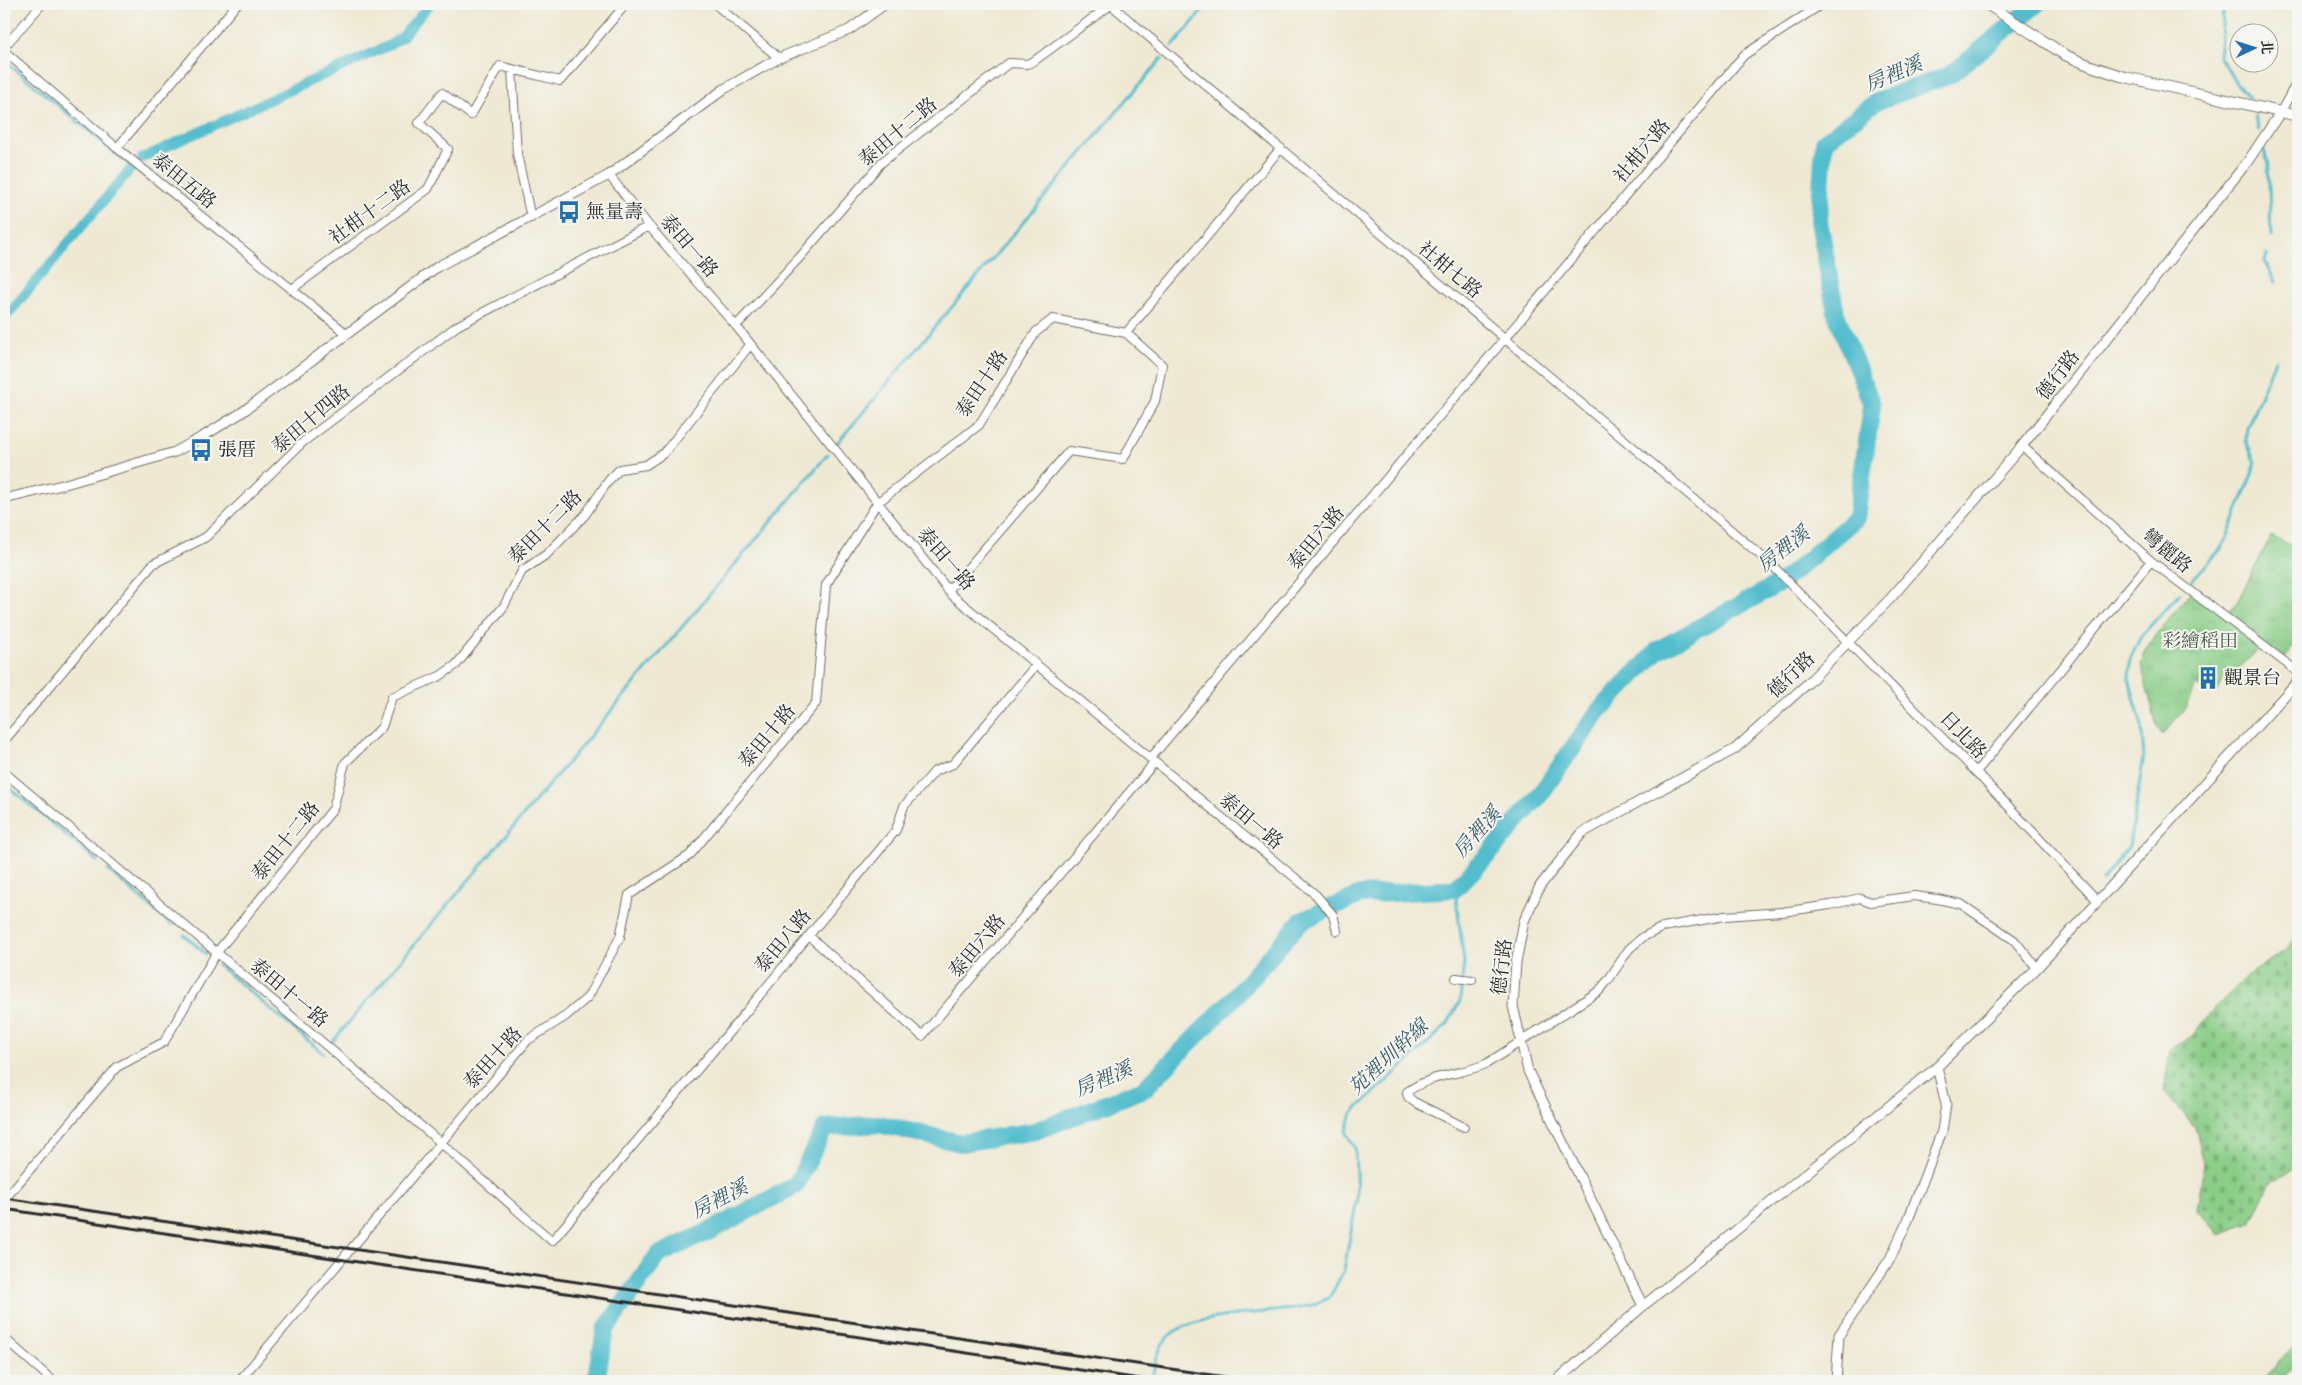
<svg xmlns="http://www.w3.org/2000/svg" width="2302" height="1385" font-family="'Libre Bodoni','Noto Serif TC',serif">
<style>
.cemetery{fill:url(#cemetery-stones);stroke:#5b7c5a}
.park{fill:url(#park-tufts);stroke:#5b7c5a}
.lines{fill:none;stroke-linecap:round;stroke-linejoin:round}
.stream{stroke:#51bdcd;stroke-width:3}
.canal{stroke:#51bdcd;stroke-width:10}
.river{stroke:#51bdcd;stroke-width:18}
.minor-casing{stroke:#706e66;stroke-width:10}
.tertiary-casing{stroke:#706e66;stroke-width:11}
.secondary-casing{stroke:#706e66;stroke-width:12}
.minor{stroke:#fff;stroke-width:8}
.tertiary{stroke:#fff;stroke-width:9}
.secondary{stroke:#fff;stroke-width:10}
.rail{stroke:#2b2b2b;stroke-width:3}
.labels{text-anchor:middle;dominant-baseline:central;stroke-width:4;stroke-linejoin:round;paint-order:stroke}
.street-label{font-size:19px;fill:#2b2b2b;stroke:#f6f6f2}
.poi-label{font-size:19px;fill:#2b2b2b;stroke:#f6f6f2;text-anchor:start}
.park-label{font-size:19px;fill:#485c47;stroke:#f6f6f2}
.water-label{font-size:20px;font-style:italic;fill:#385e64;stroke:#f6f6f2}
</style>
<defs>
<pattern id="cemetery-stones" width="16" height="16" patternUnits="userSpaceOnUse" patternTransform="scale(1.25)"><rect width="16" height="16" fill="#8bce88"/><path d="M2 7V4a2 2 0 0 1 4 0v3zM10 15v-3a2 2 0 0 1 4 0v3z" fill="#78b176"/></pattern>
<pattern id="park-tufts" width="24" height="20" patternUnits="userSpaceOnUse" patternTransform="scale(1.25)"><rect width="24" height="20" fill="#8bce88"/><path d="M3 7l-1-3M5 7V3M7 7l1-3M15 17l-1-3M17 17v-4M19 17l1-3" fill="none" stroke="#78b176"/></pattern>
</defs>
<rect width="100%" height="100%" fill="#f6f6f2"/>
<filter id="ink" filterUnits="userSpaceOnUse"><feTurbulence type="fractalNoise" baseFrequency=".02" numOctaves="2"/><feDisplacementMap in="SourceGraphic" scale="10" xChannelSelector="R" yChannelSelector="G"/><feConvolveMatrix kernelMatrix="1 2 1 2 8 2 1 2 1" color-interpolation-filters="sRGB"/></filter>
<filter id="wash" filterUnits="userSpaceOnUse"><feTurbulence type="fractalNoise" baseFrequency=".0096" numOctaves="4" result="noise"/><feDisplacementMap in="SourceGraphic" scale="20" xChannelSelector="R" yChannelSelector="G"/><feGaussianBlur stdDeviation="1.12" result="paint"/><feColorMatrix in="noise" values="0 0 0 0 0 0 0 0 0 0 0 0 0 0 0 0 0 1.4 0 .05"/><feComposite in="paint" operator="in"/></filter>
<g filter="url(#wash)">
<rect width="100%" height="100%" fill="#efe9d3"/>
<path class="cemetery" d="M 2298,930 L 2298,1166 L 2270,1184 L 2251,1223 L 2219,1234 L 2197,1210 L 2204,1163 L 2195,1127 L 2164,1091 L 2170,1049 L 2192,1036 L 2211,1012 L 2250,973 L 2289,948 Z"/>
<path class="park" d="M 2271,536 L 2293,546 L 2298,551 L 2298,576 L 2291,582 L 2298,590 L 2298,640 L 2283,660 L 2264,644 L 2236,671 L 2227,668 L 2216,694 L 2196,685 L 2184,710 L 2162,735 L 2156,723 L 2141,665 L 2146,650 L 2155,636 L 2195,587 L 2226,613 L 2236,604 Z
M 2298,1340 L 2298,1361 L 2280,1381 L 2264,1381 Z"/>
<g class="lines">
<path class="stream" d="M 2224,4 L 2219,56 L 2236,83 L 2250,98
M 1173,46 L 1208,4
M 4,60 L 132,167
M 2255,116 L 2259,131
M 2264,150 L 2268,164 L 2271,237
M 2267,255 L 2265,261 L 2275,282
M 838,442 L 1162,58
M 2191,581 L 2220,550 L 2227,538 L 2252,474 L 2255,463 L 2246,441 L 2247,428 L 2275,360
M 4,783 L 97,861
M 108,870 L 172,925
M 2102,881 L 2129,846 L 2144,756 L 2141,723 L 2129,679 L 2130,659 L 2141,636 L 2180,593
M 184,935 L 206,954
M 218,965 L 323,1053
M 333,1041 L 828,454
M 1151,1381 C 1155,1367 1157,1349 1167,1338 C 1190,1312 1272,1314 1305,1307 C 1314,1305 1322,1301 1330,1297 L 1344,1270 L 1357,1198 L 1355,1147 L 1346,1133 L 1352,1113 L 1447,1025 L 1460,1001 L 1464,962 L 1455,889"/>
<path class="canal" d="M 142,158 L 390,45 L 402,37 L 430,4
M 4,319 L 133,166"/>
<path class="river" d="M 596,1381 L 605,1330 L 658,1255 L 712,1230 L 796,1185 L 825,1128 L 878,1124 L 961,1143 L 1035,1131 L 1144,1089 L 1232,1000 L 1301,921 L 1360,895 L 1455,889 L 1488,855 L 1539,796 L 1598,712 L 1658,650 L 1782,582 L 1856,518 L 1872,405 L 1836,314 L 1819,221 L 1824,142 L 1877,101 L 1950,75 L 2037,4"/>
</g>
</g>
<g filter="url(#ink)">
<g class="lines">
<defs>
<path id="minor" d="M 715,4 L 779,58
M 1110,4 L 1772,565 L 1976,772 L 2097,900
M 4,47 L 42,4
M 4,51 L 117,148 L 347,334
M 512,69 L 517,154 L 531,218
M 2280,113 L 2298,80
M 117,148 L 237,4
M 609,175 L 649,226 L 736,326 L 952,595 L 1316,895 L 1333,915 L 1337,931
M 292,289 L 428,189 L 448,149 L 419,123 L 442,93 L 471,115 L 500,66 L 560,81 L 626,4
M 736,326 L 800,257 L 882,162 L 1009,63 L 1027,64 L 1034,61 L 1112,4
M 2022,446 L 2151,561 L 2298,672
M 948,591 L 1069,451 L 1123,459 L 1155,401 L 1162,365 L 1126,333
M 4,741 L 153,564 L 206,537 L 303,442 L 457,326 L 649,226
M 1150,759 L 1744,55 L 1822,4
M 4,772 L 441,1143 L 552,1241 L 736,1024 L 896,830 L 904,806 L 935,771 L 953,764 L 1036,665
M 1976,772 L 2151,561
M 809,936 L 922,1036 L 1155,762
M 1456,978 L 1472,980
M 1464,1127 L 1414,1102 L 1408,1097 L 1407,1092 C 1431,1074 1460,1075 1486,1064 L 1599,991 L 1609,979 L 1629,949 L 1643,937 L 1663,927 L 1725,916 L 1782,912 L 1830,905 L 1860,898 L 1871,902 L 1914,896 L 1937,899 L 1961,904 L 2014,940 L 2037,968
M 4,1200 L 117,1067 L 164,1042 L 217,952 L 333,809 L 345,763 L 382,727 L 392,697 L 440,676 L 456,665 L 504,606 L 522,571 L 547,554 L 585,515 L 609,480 L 620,469 L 646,465 L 664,453 L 750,345
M 4,1338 L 53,1381
M 239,1381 L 528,1040 L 566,1016 L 588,997 L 620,937 L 629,895 L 690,855 L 816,703 L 826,585 L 877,503 L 979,425 L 1036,332 L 1053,319 L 1126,333 L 1281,148"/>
<path id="tertiary" d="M 4,499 L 62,485 L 175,452 L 202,437 L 241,413 L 437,267 L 609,175 L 724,89 L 779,58 L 849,30 L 885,4
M 1643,1306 L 1528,1071 L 1513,1006 L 1516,962 L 1524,921 L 1540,886 L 1582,833 L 1735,749 L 1808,683 L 1890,599 L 2022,446 L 2248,161 L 2280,113
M 1556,1381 L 1643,1306 L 1937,1067 L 2037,968 L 2298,681
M 1836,1381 L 1839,1335 L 1890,1259 L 1908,1220 L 1942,1131 L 1946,1104 L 1937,1067"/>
<path id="secondary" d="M 1987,4 L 2065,55 L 2091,66 L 2121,76 L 2298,116"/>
</defs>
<use href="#minor" class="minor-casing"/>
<use href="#tertiary" class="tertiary-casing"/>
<use href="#secondary" class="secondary-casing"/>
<use href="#minor" class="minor"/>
<use href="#tertiary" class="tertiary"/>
<use href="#secondary" class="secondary"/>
<path class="rail" d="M 4,1198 L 1253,1381
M 4,1209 L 1154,1381"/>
</g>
</g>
<defs>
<symbol id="bus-bare" viewBox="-9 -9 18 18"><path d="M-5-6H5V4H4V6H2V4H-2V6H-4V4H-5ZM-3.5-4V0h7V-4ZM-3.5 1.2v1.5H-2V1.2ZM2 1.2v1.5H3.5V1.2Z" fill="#1f6fb2" stroke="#f6f6f2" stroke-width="2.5" paint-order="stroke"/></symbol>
<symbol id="building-bare" viewBox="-9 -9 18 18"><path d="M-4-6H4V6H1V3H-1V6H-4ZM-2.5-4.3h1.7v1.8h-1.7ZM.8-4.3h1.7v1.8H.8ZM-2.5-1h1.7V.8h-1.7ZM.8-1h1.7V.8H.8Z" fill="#1f6fb2" stroke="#f6f6f2" stroke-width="2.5" paint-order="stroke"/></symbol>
</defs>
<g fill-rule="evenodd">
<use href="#bus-bare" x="553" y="196" width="32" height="32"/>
<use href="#bus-bare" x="185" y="434" width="32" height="32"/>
<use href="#building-bare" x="2192" y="662" width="32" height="32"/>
</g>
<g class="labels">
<g class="street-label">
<text transform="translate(898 132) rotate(-40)">泰田十二路</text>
<text transform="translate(1642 151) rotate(-50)">社柑六路</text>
<text transform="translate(184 181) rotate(39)">泰田五路</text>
<text transform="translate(370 212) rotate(-36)">社柑十二路</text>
<text transform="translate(689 246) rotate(49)">泰田一路</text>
<text transform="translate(1450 270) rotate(40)">社柑七路</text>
<text transform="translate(2058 375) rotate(-52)">德行路</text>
<text transform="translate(982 384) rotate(-56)">泰田十路</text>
<text transform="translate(311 419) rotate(-40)">泰田十四路</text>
<text transform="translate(545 527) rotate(-45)">泰田十二路</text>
<text transform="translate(1316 538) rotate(-50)">泰田六路</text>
<text transform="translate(2167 551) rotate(39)">彎麗路</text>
<text transform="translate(946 559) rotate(49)">泰田一路</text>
<text transform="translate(1791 675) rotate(-44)">德行路</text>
<text transform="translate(1963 735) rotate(46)">日北路</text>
<text transform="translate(767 736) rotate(-50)">泰田十路</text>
<text transform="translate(1251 821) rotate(40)">泰田一路</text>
<text transform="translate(286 841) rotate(-51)">泰田十二路</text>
<text transform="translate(783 941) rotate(-50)">泰田八路</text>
<text transform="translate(977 946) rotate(-50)">泰田六路</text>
<text transform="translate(1502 967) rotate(-83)">德行路</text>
<text transform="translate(289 993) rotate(40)">泰田十一路</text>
<text transform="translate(493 1058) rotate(-48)">泰田十路</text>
</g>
<g class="poi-label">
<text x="586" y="212">無量壽</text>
<text x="218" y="450">張厝</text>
<text x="2224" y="678">觀景台</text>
</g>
<g class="park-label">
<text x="2200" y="641">彩繪稻田</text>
</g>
<g class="water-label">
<text transform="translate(1894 75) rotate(-23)">房裡溪</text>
<text transform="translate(1784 550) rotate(-38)">房裡溪</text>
<text transform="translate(1478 833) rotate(-48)">房裡溪</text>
<text transform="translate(1389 1058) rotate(-43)">苑裡圳幹線</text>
<text transform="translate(1104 1080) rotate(-23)">房裡溪</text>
<text transform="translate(720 1200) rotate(-27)">房裡溪</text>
</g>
</g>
<rect width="2302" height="1385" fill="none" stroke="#f6f6f2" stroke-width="20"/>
<g transform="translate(2254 48) rotate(86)"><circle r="24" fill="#f6f6f2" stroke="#a5a5a2"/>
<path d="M0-4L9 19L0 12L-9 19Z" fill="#1f6fb2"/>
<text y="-8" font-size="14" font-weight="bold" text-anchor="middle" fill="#2b2b2b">北</text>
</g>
</svg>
